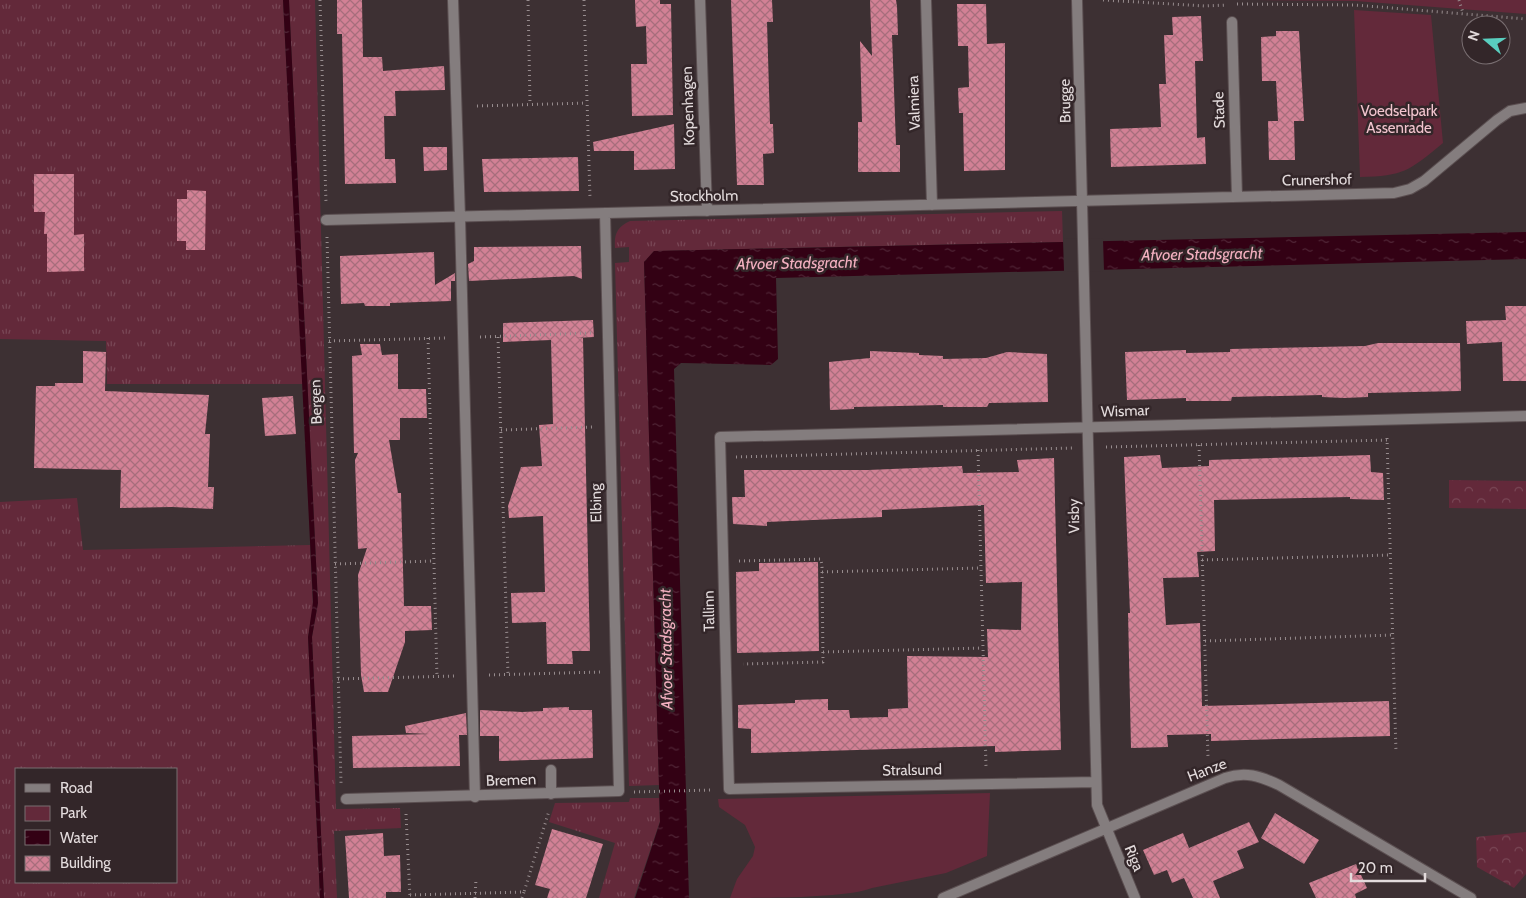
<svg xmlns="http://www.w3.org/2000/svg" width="1526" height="898" font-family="Cabin,sans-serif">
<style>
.grass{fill:url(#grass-tufts);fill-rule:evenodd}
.forest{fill:url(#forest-crowns)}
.green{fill:#63293a}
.water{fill:url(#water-ripples)}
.pier{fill:#3d3033}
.building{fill:url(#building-cross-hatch)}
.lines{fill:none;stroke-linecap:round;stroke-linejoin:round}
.service-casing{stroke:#5b4f51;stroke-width:12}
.minor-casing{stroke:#5b4f51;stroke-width:12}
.path{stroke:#978c8e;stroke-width:3;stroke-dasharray:1 4;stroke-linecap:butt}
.service{stroke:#847d7e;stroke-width:10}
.minor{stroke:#847d7e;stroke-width:10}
.labels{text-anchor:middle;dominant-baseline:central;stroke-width:5;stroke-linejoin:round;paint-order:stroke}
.street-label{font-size:15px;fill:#e3dbdc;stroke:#332629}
.park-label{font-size:15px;fill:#f2c4ce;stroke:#332629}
.water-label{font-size:16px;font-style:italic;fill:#f2afbf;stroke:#332629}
</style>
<defs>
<pattern id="grass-tufts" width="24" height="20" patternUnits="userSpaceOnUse" patternTransform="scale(1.25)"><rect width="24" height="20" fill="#63293a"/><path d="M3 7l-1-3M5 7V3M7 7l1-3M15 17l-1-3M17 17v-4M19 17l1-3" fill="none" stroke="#794756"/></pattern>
<pattern id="forest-crowns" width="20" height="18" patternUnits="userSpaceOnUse" patternTransform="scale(1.25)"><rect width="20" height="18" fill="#63293a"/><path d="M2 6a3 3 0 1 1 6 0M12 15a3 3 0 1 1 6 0" fill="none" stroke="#794756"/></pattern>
<pattern id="water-ripples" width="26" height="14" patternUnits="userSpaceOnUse" patternTransform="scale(1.25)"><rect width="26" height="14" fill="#330114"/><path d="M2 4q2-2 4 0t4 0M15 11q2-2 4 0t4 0" fill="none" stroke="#502536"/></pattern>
<pattern id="building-cross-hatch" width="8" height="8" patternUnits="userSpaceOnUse" patternTransform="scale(1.25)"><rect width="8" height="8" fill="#d28195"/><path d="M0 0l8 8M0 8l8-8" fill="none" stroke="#a76e7c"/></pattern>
</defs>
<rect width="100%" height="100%" fill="#3d3033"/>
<path class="grass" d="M 0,0 L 283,0 L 303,384 L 107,384 L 106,341 L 0,339 Z
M 289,0 L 315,0 L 336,809 L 400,808 L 401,828 L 334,831 L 337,898 L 324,898 L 312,637 L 318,603 Z
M 1062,211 L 1063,242 L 654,251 L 644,262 L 659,785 L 629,786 L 615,263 L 629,262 L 629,247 L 615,248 C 614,234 617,227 630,221 Z
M 77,498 L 83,550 L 310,545 L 313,608 L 308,637 L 320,898 L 0,898 L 0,502 ZM 16,769 L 176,769 L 176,882 L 16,882 Z
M 630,798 L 659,798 L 660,821 L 634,898 L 599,898 L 615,843 L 549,822 L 555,803 L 629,802 Z"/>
<path class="forest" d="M 1449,480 L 1526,481 L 1526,509 L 1449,508 Z
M 1526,832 L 1526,874 L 1514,888 L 1477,867 L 1476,837 Z"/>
<path class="green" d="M 1256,0 L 1526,0 L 1526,14 L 1355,1 Z
M 1354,10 L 1431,15 L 1443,143 C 1409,171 1404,176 1360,177 Z
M 990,793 L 987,856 L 946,873 L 872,888 C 848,898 763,898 730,898 L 737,879 L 753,856 L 755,847 L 745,825 L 719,807 L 718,799 Z"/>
<path class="water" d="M 283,0 L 289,0 L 318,603 L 312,637 L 324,898 L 320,898 L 308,637 L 313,602 Z
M 1526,232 L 1526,259 L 776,278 L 778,359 L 771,365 L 681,363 L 674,369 L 689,898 L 635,898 L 660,822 L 644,262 L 654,251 Z"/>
<path class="pier" d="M 1103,238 L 1104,271 L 1064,272 L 1063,239 Z"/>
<path class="building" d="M 337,0 L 362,0 L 363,57 L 382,57 L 383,71 L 444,66 L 445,90 L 395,91 L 396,116 L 384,116 L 385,159 L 395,159 L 396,183 L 345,184 L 342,34 L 337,34 Z
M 635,0 L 660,0 L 660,4 L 671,4 L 673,115 L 632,116 L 631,64 L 647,64 L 646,26 L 636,27 Z
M 731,0 L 772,0 L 773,22 L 767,22 L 770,124 L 773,124 L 774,153 L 763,154 L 764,185 L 737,185 Z
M 870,0 L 896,0 L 897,6 L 898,35 L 892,35 L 896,145 L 900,145 L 900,172 L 858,172 L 858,122 L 862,122 L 860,41 L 872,56 Z
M 957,4 L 986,4 L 987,44 L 1005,43 L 1005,170 L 964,171 L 963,113 L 959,113 L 958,88 L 969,87 L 968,46 L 958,46 Z
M 1201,16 L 1203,61 L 1195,61 L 1197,138 L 1205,137 L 1206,164 L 1111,167 L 1110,129 L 1161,127 L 1159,84 L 1166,84 L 1164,35 L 1173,35 L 1172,17 Z
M 1276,31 L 1299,31 L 1304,121 L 1294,121 L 1295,160 L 1269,160 L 1268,121 L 1278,121 L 1276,81 L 1262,81 L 1261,37 L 1276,36 Z
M 674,124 L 675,169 L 634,170 L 634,151 L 594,151 L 593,142 Z
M 423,147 L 447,147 L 447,170 L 424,171 Z
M 578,157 L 579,191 L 484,192 L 482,159 Z
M 34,174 L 74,174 L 74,235 L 84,234 L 84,271 L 47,272 L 47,234 L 44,234 L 45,212 L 34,212 Z
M 187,190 L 206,191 L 205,250 L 186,250 L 186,241 L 177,241 L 177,199 L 187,199 Z
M 581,246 L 582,279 L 574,276 L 469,281 L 468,264 L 474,261 L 474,247 Z
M 434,252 L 435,285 L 455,273 L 455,281 L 451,281 L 451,301 L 390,303 L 390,306 L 365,306 L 364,303 L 341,304 L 340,256 Z
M 1505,306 L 1526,306 L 1526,381 L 1503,381 L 1502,342 L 1467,344 L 1466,321 L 1506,320 Z
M 593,320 L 594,337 L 576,338 L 583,338 L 590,651 L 572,651 L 573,664 L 547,664 L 546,622 L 512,623 L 511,593 L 545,592 L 543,516 L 509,518 L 508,506 L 521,467 L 542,466 L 539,425 L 553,424 L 551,340 L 503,342 L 503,323 Z
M 1378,343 L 1460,343 L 1461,391 L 1368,393 L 1368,397 L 1344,398 L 1322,397 L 1322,395 L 1232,397 L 1231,401 L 1186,401 L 1186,398 L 1127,400 L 1125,352 L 1186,350 L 1186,353 L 1230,352 L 1230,349 L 1365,346 Z
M 360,344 L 380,344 L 382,355 L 398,354 L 398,389 L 426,389 L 427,418 L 400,418 L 400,440 L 389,440 L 398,493 L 401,493 L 404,606 L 431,606 L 432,630 L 405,631 L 405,642 L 388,692 L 364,692 L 361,675 L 358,575 L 367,548 L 358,549 L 355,460 L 358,453 L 354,453 L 352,356 L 362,355 Z
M 83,351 L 106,352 L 105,391 L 209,395 L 205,434 L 210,434 L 208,487 L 214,487 L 213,509 L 172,507 L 120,508 L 121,470 L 34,468 L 36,386 L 55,386 L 55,383 L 83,383 Z
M 870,351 L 919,353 L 919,355 L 943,356 L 943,359 L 986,358 L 1007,352 L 1047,354 L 1048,402 L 989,403 L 987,407 L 943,407 L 943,405 L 854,407 L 854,409 L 830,410 L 829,362 L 870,358 Z
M 293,396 L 296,434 L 265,436 L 262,398 Z
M 1160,455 L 1162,468 L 1209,466 L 1209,460 L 1370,455 L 1371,472 L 1383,473 L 1384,500 L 1350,499 L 1350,497 L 1214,500 L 1215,551 L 1197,552 L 1199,577 L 1163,578 L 1166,625 L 1200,623 L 1202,706 L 1389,701 L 1390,736 L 1211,741 L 1211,734 L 1167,735 L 1168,747 L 1131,748 L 1128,613 L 1130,613 L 1124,457 Z
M 1054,458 L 1061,750 L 995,752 L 995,746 L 751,753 L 751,729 L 738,728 L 738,705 L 795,703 L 795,700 L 828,699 L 828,710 L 849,710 L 850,718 L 888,717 L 888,709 L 908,708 L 907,656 L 988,657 L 987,629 L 1021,630 L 1022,582 L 986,583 L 984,505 L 882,510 L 882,517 L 767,522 L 767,526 L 733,524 L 732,497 L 745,497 L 744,470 L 868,470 L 962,466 L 963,473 L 1019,472 L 1017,460 Z
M 818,562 L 819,651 L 737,653 L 736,572 L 759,571 L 759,563 Z
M 569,707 L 569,710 L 592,710 L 593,758 L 499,761 L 499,736 L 480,736 L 480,710 L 522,712 L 543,711 L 543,708 Z
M 466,713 L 467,735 L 459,735 L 460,766 L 353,768 L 352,736 L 430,734 L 406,733 L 405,726 Z
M 1275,813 L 1319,840 L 1304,864 L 1261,838 Z
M 1249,822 L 1259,842 L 1237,851 L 1244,868 L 1213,881 L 1220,898 L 1193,898 L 1184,878 L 1172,883 L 1167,870 L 1154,875 L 1143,850 L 1183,833 L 1189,848 Z
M 552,829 L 603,844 L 586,898 L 547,898 L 550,889 L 535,885 Z
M 383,833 L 384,856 L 400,855 L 401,892 L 386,892 L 386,898 L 349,898 L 345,836 Z
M 1356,864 L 1367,888 L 1355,894 L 1356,898 L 1316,898 L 1309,883 Z"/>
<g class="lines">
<defs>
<path id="service" d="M 1077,0 L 1082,201
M 460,217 L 475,797
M 551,770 L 551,794"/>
<path id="minor" d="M 453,0 L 460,217
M 700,0 L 707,211
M 926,0 L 932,205
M 1232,22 L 1237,197
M 1082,201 L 1097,805 L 1135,898
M 326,220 L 1394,193 L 1410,189 L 1424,181 L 1497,120 L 1510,111 L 1526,108
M 1095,782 L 729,789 L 720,437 L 1526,416
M 346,799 L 619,791 L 605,213
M 943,898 L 1225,778 C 1245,771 1260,776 1279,785 L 1471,898"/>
</defs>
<use href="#service" class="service-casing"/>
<use href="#minor" class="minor-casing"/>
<path class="path" d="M 320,0 L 326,203
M 528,0 L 530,104
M 584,0 L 590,198
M 1103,0 L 1205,6 L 1227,5
M 1459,0 L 1463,13
M 1237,4 L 1355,5 L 1526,19
M 477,106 L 587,103
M 327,237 L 341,783
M 480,337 L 591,333
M 498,337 L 508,675
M 428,338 L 437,677
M 329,341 L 446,338
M 501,430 L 593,427
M 1387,438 L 1396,752
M 1199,445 L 1208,757
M 1106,447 L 1387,440
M 978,450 L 986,767
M 736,457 L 1072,448
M 1202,560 L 1391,555
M 739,561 L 821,559 L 822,567 L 823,662 L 743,664
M 335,564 L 434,561
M 822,572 L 981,568
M 1205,641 L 1393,635
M 823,652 L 983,648
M 489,675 L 600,672
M 338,679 L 455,676
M 634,792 L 713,790
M 406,814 L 410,898
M 410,895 L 524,892 L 549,811
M 475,898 L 476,879
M 522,898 L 524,892"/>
<use href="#service" class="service"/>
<use href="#minor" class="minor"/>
</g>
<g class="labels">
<g class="street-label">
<text transform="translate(1065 101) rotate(-91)">Brugge</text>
<text transform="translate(914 103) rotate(-92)">Valmiera</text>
<text transform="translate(688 106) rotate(-92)">Kopenhagen</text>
<text transform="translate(1219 110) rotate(-92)">Stade</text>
<text transform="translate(1317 180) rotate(-1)">Crunershof</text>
<text transform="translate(704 196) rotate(-1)">Stockholm</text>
<text transform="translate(316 402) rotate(-92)">Bergen</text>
<text transform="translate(1125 411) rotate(-2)">Wismar</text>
<text transform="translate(596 503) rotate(-91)">Elbing</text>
<text transform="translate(1074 516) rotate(-91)">Visby</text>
<text transform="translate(709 611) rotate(-91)">Tallinn</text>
<text transform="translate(912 770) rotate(-1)">Stralsund</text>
<text transform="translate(1207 770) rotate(-21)">Hanze</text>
<text transform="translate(511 780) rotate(-2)">Bremen</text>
<text transform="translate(1134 858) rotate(67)">Riga</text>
</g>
<g class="park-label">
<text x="1399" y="111">Voedselpark<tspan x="1399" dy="17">Assenrade</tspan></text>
</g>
<g class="water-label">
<text transform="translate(1202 254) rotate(-1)">Afvoer Stadsgracht</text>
<text transform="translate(797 263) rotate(-1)">Afvoer Stadsgracht</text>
<text transform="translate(666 649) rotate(-91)">Afvoer Stadsgracht</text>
</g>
</g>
<rect x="15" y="768" width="162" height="115" fill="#332629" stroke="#796e71"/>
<rect x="25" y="784" width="25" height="8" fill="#847d7e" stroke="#796e71"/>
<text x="60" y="793" font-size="15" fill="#e3dbdc">Road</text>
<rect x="25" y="806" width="25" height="15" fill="#63293a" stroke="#796e71"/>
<text x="60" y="818" font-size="15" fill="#e3dbdc">Park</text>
<rect x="25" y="830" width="25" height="15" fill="url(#water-ripples)" stroke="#796e71"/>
<text x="60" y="843" font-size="15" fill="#e3dbdc">Water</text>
<rect x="25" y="856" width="25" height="15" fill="url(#building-cross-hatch)" stroke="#796e71"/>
<text x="60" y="868" font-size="15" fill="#e3dbdc">Building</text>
<g transform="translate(1486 40) rotate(289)"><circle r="24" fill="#332629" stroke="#796e71"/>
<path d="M0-4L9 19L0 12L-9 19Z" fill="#59cebf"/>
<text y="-8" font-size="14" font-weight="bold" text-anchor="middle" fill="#e3dbdc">N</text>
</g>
<path d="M1351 873v8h74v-8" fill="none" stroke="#e3dbdc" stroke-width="2.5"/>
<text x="1358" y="873" font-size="15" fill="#e3dbdc" stroke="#332629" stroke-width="4" paint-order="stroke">20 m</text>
</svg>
